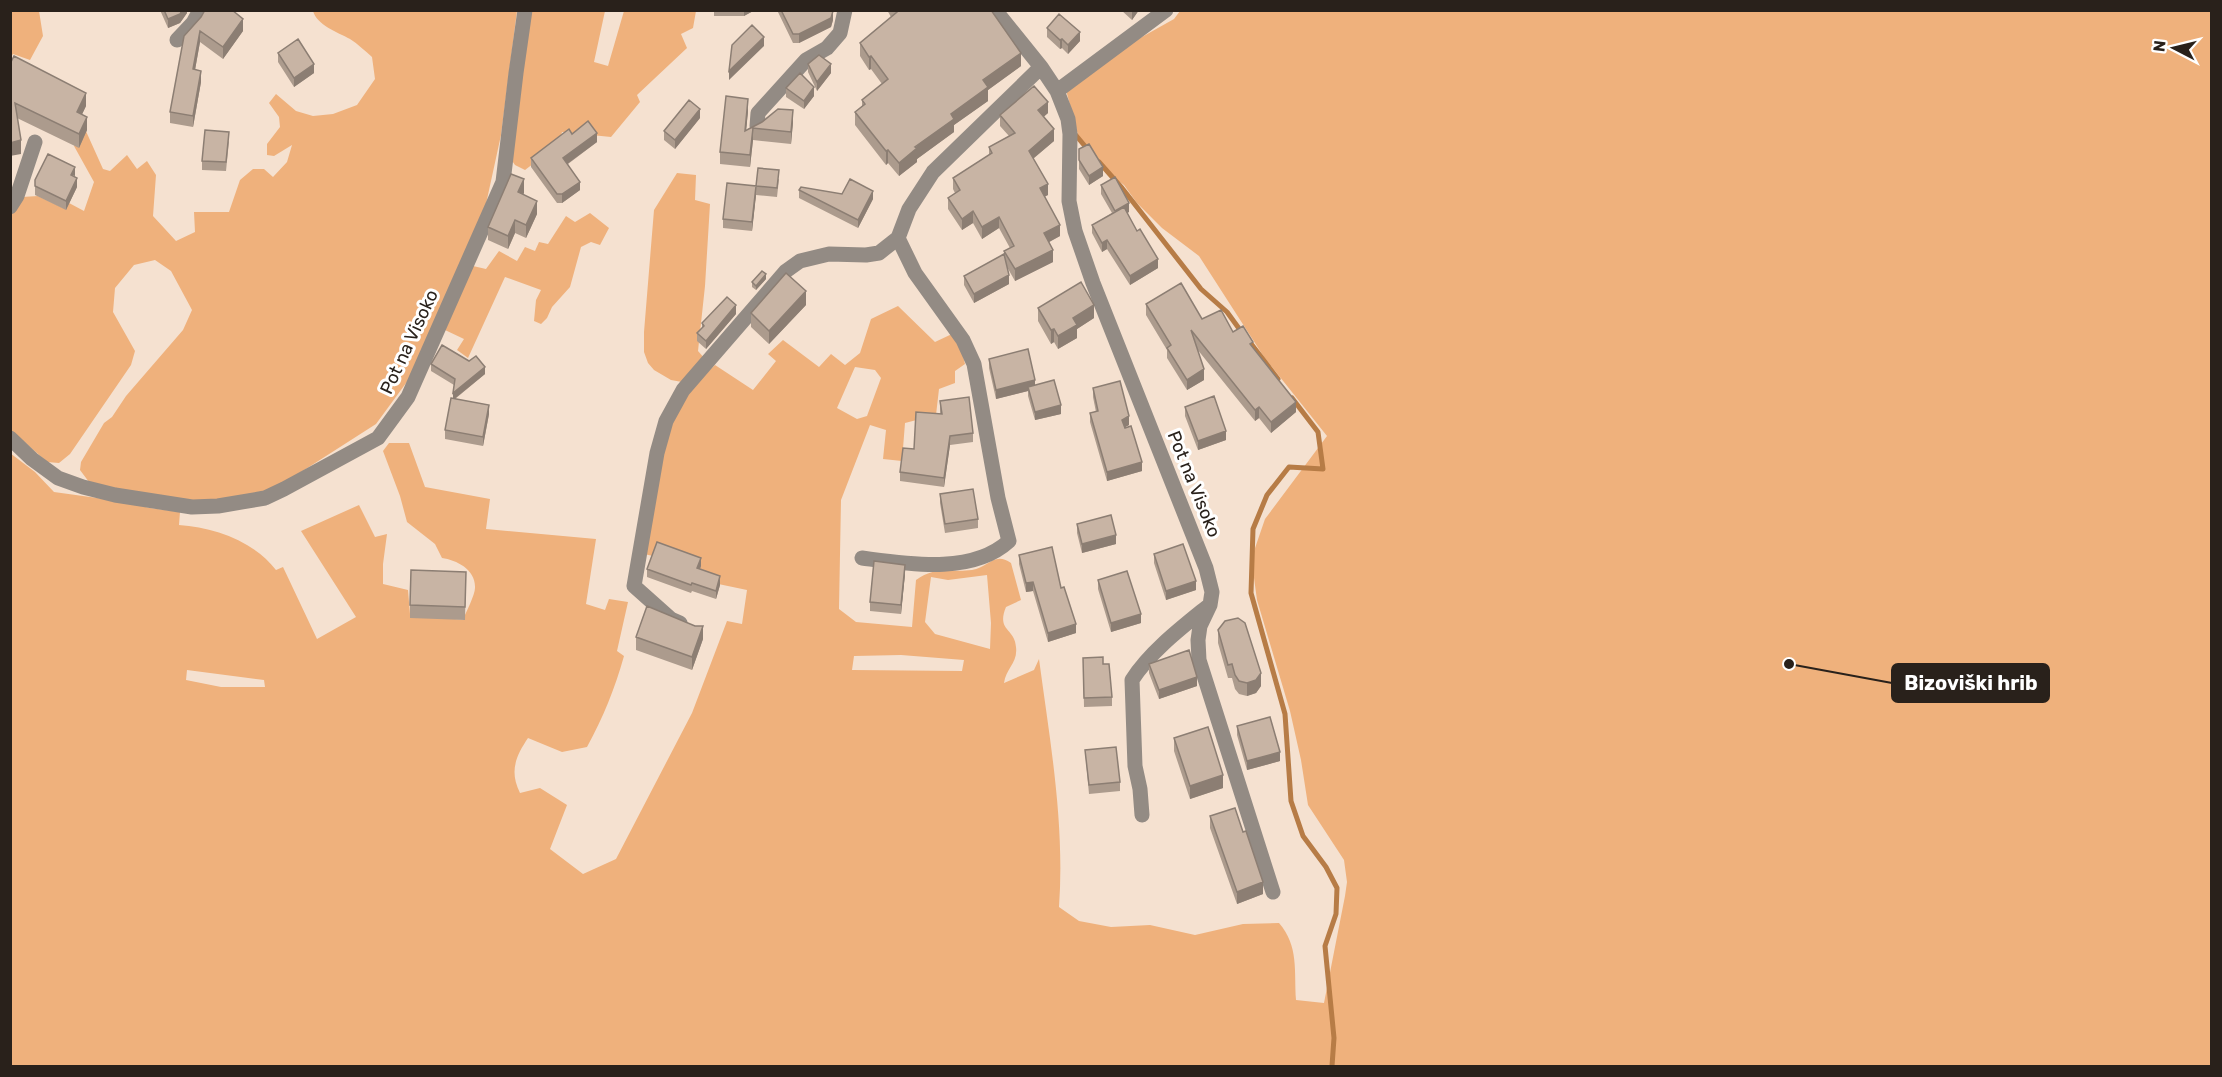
<svg xmlns="http://www.w3.org/2000/svg" width="2222" height="1077" font-family="Rubik,sans-serif">
<style>
.green{fill:#efb17c;fill-rule:evenodd}
.lines{fill:none;stroke-linecap:round;stroke-linejoin:round}
.stream{stroke:#b77c46;stroke-width:5}
.minor{stroke:#938b84;stroke-width:15}
.wall{fill:#ac9b8d}
.shaded-wall{fill:#8c7e73}
.building{fill:#c8b4a4;stroke:#8c7e73;stroke-width:1.5}
.labels{text-anchor:middle;dominant-baseline:central;stroke-width:6;stroke-linejoin:round;paint-order:stroke}
.street-label{font-size:18px;fill:#29211b;stroke:#fff}
.leader{fill:none;stroke:#29211b;stroke-width:2}
.callout-dot{fill:#29211b;stroke:#fff;stroke-width:2}
.callout{fill:#29211b;stroke:#29211b;stroke-width:2}
.callout-label{font-size:20px;text-anchor:middle;font-weight:bold;fill:#fff}
</style>
<rect width="100%" height="100%" fill="#f5e1d0"/>
<path class="green" d="M 11,10 L 39,11 L 43,36 L 30,60 L 13,54 L 11,57 Z
M 313,11 L 517,11 L 501,135 L 486,204 L 409,379 L 376,424 L 273,490 L 247,497 L 188,502 L 116,491 L 89,482 L 80,470 L 81,462 L 104,423 L 112,417 L 126,396 L 183,330 L 192,310 L 171,271 L 155,260 L 134,265 L 115,288 L 113,312 L 135,351 L 131,365 L 70,454 L 59,463 L 47,462 L 11,430 L 10,215 L 22,197 L 38,196 L 63,208 L 69,203 L 84,211 L 94,182 L 74,146 L 85,129 L 103,169 L 110,171 L 127,155 L 137,169 L 147,161 L 156,175 L 153,216 L 176,241 L 195,232 L 194,212 L 229,212 L 240,180 L 253,169 L 264,169 L 273,177 L 287,162 L 292,145 L 274,156 L 267,155 L 267,144 L 280,127 L 279,117 L 269,103 L 276,94 L 296,111 L 313,116 L 333,114 L 357,105 L 375,79 L 372,57 C 365,51 358,44 350,39 C 337,32 317,25 313,11 Z
M 530,11 L 605,11 L 594,62 L 608,66 L 624,11 L 696,11 L 693,28 L 681,34 L 687,48 L 637,95 L 640,102 L 611,137 L 562,132 L 559,144 L 525,170 L 515,165 L 508,155 Z
M 1180,11 L 2211,11 L 2211,1066 L 11,1066 L 10,453 L 35,472 L 54,492 L 119,501 L 150,508 L 180,512 L 179,525 C 214,527 255,542 276,570 L 283,567 L 317,639 L 356,617 L 301,531 L 359,505 L 375,537 L 387,534 L 383,564 L 383,584 L 408,590 L 410,614 L 463,620 C 466,612 475,595 475,588 C 476,570 457,560 442,558 L 435,544 L 407,522 L 400,496 L 383,451 L 389,443 L 409,443 L 425,487 L 490,499 L 486,529 L 596,539 L 586,604 L 605,610 L 609,599 L 628,602 L 617,651 L 624,656 C 615,688 603,718 587,747 L 562,752 L 528,738 C 516,756 509,771 520,793 L 540,788 L 567,805 L 550,849 L 583,874 L 616,859 L 692,713 L 727,621 L 742,624 L 747,590 L 704,581 L 703,570 L 657,549 L 653,556 L 644,554 C 652,510 656,455 674,414 C 683,394 700,380 715,365 L 753,390 L 776,361 L 768,354 L 783,340 L 819,367 L 831,354 L 845,365 L 860,353 L 871,319 L 898,306 L 935,342 L 952,334 L 961,348 L 965,364 L 955,371 L 955,383 L 939,389 L 936,415 L 905,423 L 902,461 L 883,459 L 886,430 L 870,425 L 841,500 L 839,609 L 856,622 L 912,627 L 916,580 C 937,565 949,573 972,570 C 988,568 994,551 1011,563 L 1021,600 L 1006,607 C 996,631 1015,628 1016,647 C 1018,663 1006,668 1004,683 L 1034,670 L 1039,659 C 1050,741 1065,824 1059,907 L 1079,921 L 1111,927 L 1150,925 L 1195,935 L 1243,924 L 1279,923 C 1299,946 1294,971 1296,1000 L 1324,1003 L 1345,896 L 1347,882 L 1344,860 L 1308,805 L 1301,760 L 1290,711 L 1257,600 L 1254,578 L 1254,551 L 1265,519 L 1327,436 L 1264,357 L 1199,256 L 1162,228 L 1137,203 L 1124,185 L 1107,172 L 1078,135 L 1066,90 L 1133,42 L 1174,19 ZM 855,367 L 875,370 L 881,378 L 867,416 L 857,419 L 837,408 ZM 987,575 L 991,623 L 990,649 L 935,634 L 925,622 L 931,577 L 948,580 ZM 901,655 L 964,660 L 962,671 L 852,670 L 854,656 ZM 187,670 L 264,680 L 265,687 L 221,687 L 186,680 Z
M 677,173 L 696,175 L 695,200 L 710,204 L 705,286 L 698,351 L 705,359 L 682,382 L 671,380 L 654,370 L 648,363 L 644,352 L 644,332 L 654,210 Z
M 590,213 L 609,228 L 600,245 L 591,242 L 581,247 L 570,287 L 552,307 L 547,318 L 541,324 L 534,321 L 536,300 L 541,290 L 505,277 L 468,358 L 457,350 L 464,339 L 445,330 L 473,266 L 486,269 L 499,251 L 517,261 L 525,247 L 535,251 L 539,242 L 548,244 L 566,216 L 575,222 Z"/>
<g class="lines">
<path class="stream" d="M 1074,133 L 1089,151
M 1099,162 L 1122,188 L 1201,289 L 1227,312 L 1243,334
M 1249,341 L 1278,379
M 1292,398 L 1318,432 L 1323,469 L 1289,467 L 1267,495 L 1253,529 L 1251,593 L 1285,714 L 1291,801 L 1303,836 L 1326,867 L 1337,888 L 1336,914 L 1325,946 L 1334,1038 L 1332,1066"/>
<path class="minor" d="M 177,40 L 193,23 L 200,10
M 1041,67 L 1057,91 L 1068,119 L 1070,134 L 1069,201 L 1075,231 L 1093,283 L 1206,568 L 1212,592 L 1210,605 L 1200,626 L 1198,640 L 1199,660 L 1273,892
M 1057,91 L 1166,10
M 757,126 L 758,113 L 806,60 L 827,48 L 840,33 L 845,10
M 10,207 L 17,196 L 35,142
M 10,438 L 32,459 L 58,478 L 83,487 L 115,495 L 192,507 L 218,506 L 265,498 L 284,489 L 378,438 L 408,397 L 503,182 L 516,73 L 525,10
M 862,558 C 908,564 972,575 1009,541 L 998,498 L 974,364 L 963,340 L 915,273 L 898,238
M 680,623 L 671,619 L 634,586 L 657,453 L 666,421 L 683,390 L 786,271 L 800,261 L 829,254 L 866,255 L 879,253 L 898,238 L 909,209 L 933,172 L 1041,67 L 995,10
M 1142,815 L 1140,789 L 1135,766 L 1132,680 C 1150,652 1181,628 1207,607"/>
</g>
<path class="wall" d="M 160,10 L 187,10 L 187,13 L 180,23 L 168,28 Z
M 235,10 L 235,13 L 243,31 L 223,59 L 200,42 L 195,70 L 201,82 L 193,127 L 170,123 L 170,112 L 201,17 Z
M 714,10 L 755,10 L 744,16 L 714,16 Z
M 777,10 L 833,10 L 833,20 L 831,27 L 799,43 L 793,43 Z
M 887,10 L 991,10 L 1021,66 L 988,90 L 988,101 L 954,125 L 954,132 L 917,159 L 917,162 L 899,176 L 888,163 L 886,165 L 855,125 L 855,112 L 862,106 L 862,100 L 882,84 L 871,69 L 869,70 L 860,56 L 860,43 L 891,17 Z
M 1121,10 L 1139,10 L 1132,20 Z
M 1047,28 L 1080,41 L 1068,54 L 1062,48 L 1060,49 L 1047,37 Z
M 278,53 L 314,73 L 294,87 L 278,62 Z
M 10,64 L 86,106 L 82,114 L 87,130 L 79,148 L 17,118 L 21,154 Z
M 808,64 L 831,73 L 817,91 L 808,72 Z
M 786,88 L 814,96 L 804,109 L 786,97 Z
M 748,111 L 746,130 L 762,122 L 793,122 L 791,144 L 753,140 L 750,167 L 720,164 L 720,152 Z
M 1048,113 L 1043,117 L 1054,141 L 1033,159 L 1048,195 L 1045,196 L 1060,236 L 1048,242 L 1053,262 L 1015,281 L 1007,267 L 1009,284 L 974,303 L 964,285 L 964,276 L 1004,256 L 1004,251 L 1010,248 L 999,228 L 982,239 L 973,223 L 962,230 L 948,209 L 948,198 L 955,193 L 953,189 L 953,178 L 989,155 L 989,147 L 1009,136 L 1000,126 L 1000,115 Z
M 700,118 L 675,149 L 664,140 L 664,131 Z
M 572,134 L 597,142 L 568,164 L 580,190 L 562,203 L 557,203 L 531,167 L 531,158 Z
M 229,141 L 226,171 L 202,170 L 202,161 Z
M 1079,149 L 1103,176 L 1089,185 L 1079,169 Z
M 75,177 L 77,187 L 66,210 L 35,195 L 35,180 Z
M 779,179 L 777,197 L 756,195 L 752,231 L 723,228 L 723,219 L 756,186 Z
M 1101,185 L 1129,212 L 1127,213 L 1158,268 L 1130,285 L 1107,249 L 1102,252 L 1092,233 L 1092,225 L 1112,213 L 1101,194 Z
M 799,190 L 842,194 L 873,199 L 858,228 L 799,198 Z
M 524,193 L 523,195 L 537,214 L 526,238 L 515,233 L 508,249 L 488,240 L 488,227 Z
M 766,279 L 756,290 L 752,287 L 752,282 Z
M 1146,304 L 1202,319 L 1233,332 L 1253,349 L 1296,412 L 1271,433 L 1259,418 L 1255,421 L 1197,349 L 1204,380 L 1187,390 L 1167,358 L 1167,350 L 1146,315 Z
M 806,305 L 769,344 L 751,327 L 751,313 Z
M 1038,308 L 1094,318 L 1077,329 L 1077,338 L 1058,349 L 1054,342 L 1051,344 L 1038,321 Z
M 736,314 L 706,349 L 697,341 L 697,333 L 702,328 L 702,323 Z
M 989,359 L 1035,385 L 1061,414 L 1035,420 L 1028,396 L 1028,391 L 996,399 L 989,368 Z
M 431,364 L 485,374 L 455,399 L 489,414 L 483,446 L 445,439 L 445,430 L 453,398 L 454,385 L 431,371 Z
M 1093,388 L 1129,425 L 1125,427 L 1142,471 L 1107,481 L 1090,422 L 1090,413 L 1096,412 L 1093,397 Z
M 940,401 L 973,433 L 973,442 L 950,445 L 944,487 L 900,481 L 900,472 L 914,449 L 940,414 Z
M 1185,407 L 1226,440 L 1198,450 L 1185,416 Z
M 940,494 L 978,519 L 978,528 L 945,533 L 940,503 Z
M 1077,524 L 1116,544 L 1082,553 L 1077,533 Z
M 1154,554 L 1196,590 L 1166,600 L 1154,563 Z
M 1019,555 L 1061,588 L 1076,633 L 1048,642 L 1033,591 L 1026,592 L 1019,564 Z
M 701,566 L 700,569 L 720,585 L 716,599 L 692,591 L 691,593 L 647,577 L 647,569 Z
M 466,572 L 465,620 L 410,618 L 410,605 Z
M 905,574 L 901,614 L 870,611 L 870,602 Z
M 1098,580 L 1141,623 L 1111,632 L 1098,589 Z
M 1218,630 L 1261,686 L 1256,693 L 1247,696 L 1239,694 L 1235,689 L 1232,678 L 1228,678 L 1218,643 Z
M 636,637 L 703,639 L 692,670 L 636,650 Z
M 1083,658 L 1103,664 L 1112,697 L 1112,706 L 1084,707 Z
M 1149,664 L 1197,686 L 1159,699 L 1149,673 Z
M 1237,726 L 1280,761 L 1247,770 L 1237,735 Z
M 1174,738 L 1223,788 L 1190,799 L 1174,751 Z
M 1085,750 L 1120,782 L 1120,791 L 1089,794 Z
M 1210,816 L 1263,894 L 1237,904 L 1210,828 Z"/>
<path class="shaded-wall" d="M 182,10 L 187,10 L 187,13 L 180,23 L 168,28 L 168,19 Z
M 744,10 L 755,10 L 744,16 Z
M 1139,10 L 1132,20 L 1132,11 Z
M 833,11 L 833,20 L 831,27 L 799,43 L 799,34 Z
M 243,19 L 243,31 L 223,59 L 223,47 Z
M 200,31 L 200,42 L 193,81 L 193,69 Z
M 1080,32 L 1080,41 L 1068,54 L 1068,45 Z
M 764,37 L 764,46 L 729,80 L 729,71 Z
M 1062,39 L 1062,48 L 1060,49 L 1060,40 Z
M 1021,53 L 1021,66 L 988,90 L 988,101 L 954,125 L 954,132 L 917,159 L 917,162 L 899,176 L 899,163 L 951,114 L 983,80 Z
M 871,56 L 871,69 L 869,70 L 869,57 Z
M 314,64 L 314,73 L 294,87 L 294,78 Z
M 831,64 L 831,73 L 817,91 L 817,82 Z
M 201,71 L 201,82 L 193,127 L 193,116 Z
M 814,87 L 814,96 L 804,109 L 804,101 Z
M 86,93 L 86,106 L 77,125 L 77,112 Z
M 748,99 L 748,111 L 745,143 L 745,131 Z
M 1048,102 L 1048,113 L 1038,122 L 1038,110 Z
M 700,109 L 700,118 L 675,149 L 675,140 Z
M 793,110 L 793,122 L 791,144 L 791,132 Z
M 87,117 L 87,130 L 79,148 L 79,134 Z
M 753,128 L 753,140 L 750,167 L 750,155 Z
M 1054,129 L 1054,141 L 1029,162 L 1029,151 Z
M 597,133 L 597,142 L 563,167 L 563,158 Z
M 21,140 L 21,154 L 10,156 L 10,143 Z
M 888,150 L 888,163 L 886,165 L 886,151 Z
M 75,167 L 75,176 L 71,175 Z
M 1103,167 L 1103,176 L 1089,185 L 1089,176 Z
M 77,178 L 77,187 L 66,210 L 66,201 Z
M 524,179 L 524,193 L 518,206 L 518,192 Z
M 580,182 L 580,190 L 562,203 L 562,194 Z
M 1048,184 L 1048,195 L 1040,199 L 1040,188 Z
M 756,186 L 756,195 L 752,231 L 752,222 Z
M 873,191 L 873,199 L 858,228 L 858,220 Z
M 537,201 L 537,214 L 526,238 L 526,225 Z
M 1129,203 L 1129,212 L 1115,219 L 1115,211 Z
M 973,211 L 973,223 L 962,230 L 962,219 Z
M 999,217 L 999,228 L 982,239 L 982,227 Z
M 515,220 L 515,233 L 508,249 L 508,236 Z
M 1060,225 L 1060,236 L 1044,245 L 1044,233 Z
M 1107,240 L 1107,249 L 1102,252 L 1102,243 Z
M 1053,250 L 1053,262 L 1015,281 L 1015,269 Z
M 1158,259 L 1158,268 L 1130,285 L 1130,276 Z
M 766,274 L 766,279 L 756,290 L 756,286 Z
M 1009,275 L 1009,284 L 974,303 L 974,294 Z
M 806,291 L 806,305 L 769,344 L 769,331 Z
M 736,305 L 736,314 L 706,349 L 706,341 Z
M 1094,305 L 1094,318 L 1077,329 L 1077,338 L 1058,349 L 1058,336 L 1073,318 Z
M 1054,329 L 1054,342 L 1051,344 L 1051,330 Z
M 485,367 L 485,374 L 453,400 L 453,393 Z
M 1204,369 L 1204,380 L 1187,390 L 1187,380 Z
M 1035,380 L 1035,389 L 1028,387 L 1028,391 L 996,399 L 996,390 Z
M 1296,402 L 1296,412 L 1271,433 L 1271,422 Z
M 489,405 L 489,414 L 483,446 L 483,437 Z
M 1061,405 L 1061,414 L 1035,420 L 1035,412 Z
M 1259,407 L 1259,418 L 1255,421 L 1255,410 Z
M 1129,416 L 1129,425 L 1122,429 L 1122,420 Z
M 1226,431 L 1226,440 L 1198,450 L 1198,441 Z
M 950,436 L 950,445 L 944,487 L 944,478 Z
M 1142,462 L 1142,471 L 1107,481 L 1107,472 Z
M 1116,535 L 1116,544 L 1082,553 L 1082,544 Z
M 701,558 L 701,566 L 697,576 L 697,568 Z
M 905,565 L 905,574 L 901,614 L 901,605 Z
M 720,576 L 720,585 L 716,599 L 716,591 Z
M 1196,581 L 1196,590 L 1166,600 L 1166,591 Z
M 1033,582 L 1033,591 L 1026,592 L 1026,583 Z
M 1141,614 L 1141,623 L 1111,632 L 1111,623 Z
M 1076,624 L 1076,633 L 1048,642 L 1048,633 Z
M 703,626 L 703,639 L 692,670 L 692,657 Z
M 1261,673 L 1261,686 L 1256,693 L 1247,696 L 1247,683 Z
M 1197,677 L 1197,686 L 1159,699 L 1159,690 Z
M 1280,752 L 1280,761 L 1247,770 L 1247,761 Z
M 1223,775 L 1223,788 L 1190,799 L 1190,786 Z
M 1263,882 L 1263,894 L 1237,904 L 1237,892 Z"/>
<path class="building" d="M 164,10 L 182,10 L 180,14 L 168,19 Z
M 205,10 L 232,10 L 243,19 L 223,47 L 200,31 L 193,69 L 201,71 L 193,116 L 170,112 L 184,36 L 201,17 Z
M 781,10 L 833,10 L 833,11 L 831,18 L 799,34 L 793,34 Z
M 896,10 L 991,10 L 1021,53 L 983,80 L 988,87 L 951,114 L 954,119 L 915,147 L 917,148 L 899,163 L 888,150 L 886,151 L 855,112 L 865,104 L 862,100 L 888,79 L 871,56 L 869,57 L 860,43 L 897,12 Z
M 1059,14 L 1080,32 L 1068,45 L 1062,39 L 1060,40 L 1047,28 Z
M 752,25 L 764,37 L 729,71 L 732,45 Z
M 298,39 L 314,64 L 294,78 L 278,53 Z
M 819,55 L 831,64 L 817,82 L 808,64 Z
M 14,56 L 86,93 L 77,112 L 87,117 L 79,134 L 15,103 L 21,140 L 10,143 L 10,64 Z
M 800,73 L 814,87 L 804,101 L 786,88 Z
M 1034,86 L 1048,102 L 1038,110 L 1054,129 L 1029,151 L 1048,184 L 1040,188 L 1060,225 L 1044,233 L 1053,250 L 1015,269 L 1004,251 L 1014,246 L 999,217 L 982,227 L 973,211 L 962,219 L 948,198 L 960,190 L 953,178 L 992,153 L 989,147 L 1015,133 L 1000,115 Z
M 726,96 L 748,99 L 745,131 L 762,122 L 778,109 L 793,110 L 791,132 L 753,128 L 750,155 L 720,152 Z
M 689,100 L 700,109 L 675,140 L 664,131 Z
M 588,121 L 597,133 L 563,158 L 580,182 L 562,194 L 557,194 L 531,158 L 569,129 L 572,134 Z
M 205,130 L 229,132 L 226,162 L 202,161 Z
M 1089,144 L 1103,167 L 1089,176 L 1079,160 L 1079,149 Z
M 48,154 L 75,167 L 71,175 L 77,178 L 66,201 L 35,186 L 35,180 Z
M 758,168 L 779,170 L 777,188 L 756,186 Z
M 511,174 L 524,179 L 518,192 L 537,201 L 526,225 L 515,220 L 508,236 L 488,227 Z
M 1115,177 L 1129,203 L 1115,211 L 1101,185 Z
M 850,179 L 873,191 L 858,220 L 799,190 L 801,187 L 842,194 Z
M 727,183 L 756,186 L 752,222 L 723,219 Z
M 1124,207 L 1137,231 L 1140,229 L 1158,259 L 1130,276 L 1107,240 L 1102,243 L 1092,225 Z
M 1004,254 L 1009,275 L 974,294 L 964,276 Z
M 762,271 L 766,274 L 756,286 L 752,282 Z
M 786,273 L 806,291 L 769,331 L 751,313 Z
M 1081,282 L 1094,305 L 1073,318 L 1077,325 L 1058,336 L 1054,329 L 1051,330 L 1038,308 Z
M 1181,283 L 1202,319 L 1221,310 L 1233,332 L 1243,326 L 1253,342 L 1250,344 L 1296,402 L 1271,422 L 1259,407 L 1255,410 L 1191,330 L 1204,369 L 1187,380 L 1167,348 L 1171,345 L 1146,304 Z
M 727,297 L 736,305 L 706,341 L 697,333 L 704,326 L 702,323 Z
M 442,345 L 469,361 L 476,356 L 485,367 L 453,393 L 455,379 L 431,364 Z
M 1028,349 L 1035,380 L 996,390 L 989,359 Z
M 1054,380 L 1061,405 L 1035,412 L 1028,387 Z
M 1120,381 L 1129,416 L 1122,420 L 1125,428 L 1131,426 L 1142,462 L 1107,472 L 1090,413 L 1098,411 L 1093,388 Z
M 1214,396 L 1226,431 L 1198,441 L 1185,407 Z
M 969,397 L 973,433 L 950,436 L 944,478 L 900,472 L 903,448 L 914,449 L 916,412 L 942,414 L 940,401 Z
M 451,398 L 489,405 L 483,437 L 445,430 Z
M 973,489 L 978,519 L 945,524 L 940,494 Z
M 1111,515 L 1116,535 L 1082,544 L 1077,524 Z
M 657,542 L 701,558 L 697,568 L 720,576 L 716,591 L 692,583 L 691,585 L 647,569 Z
M 1183,544 L 1196,581 L 1166,591 L 1154,554 Z
M 1052,547 L 1061,588 L 1064,587 L 1076,624 L 1048,633 L 1033,582 L 1026,583 L 1019,555 Z
M 874,561 L 905,565 L 901,605 L 870,602 Z
M 411,570 L 466,572 L 465,607 L 410,605 Z
M 1127,571 L 1141,614 L 1111,623 L 1098,580 Z
M 647,606 L 695,626 L 703,626 L 692,657 L 636,637 Z
M 1238,618 L 1245,623 L 1261,673 L 1256,680 L 1247,683 L 1239,681 L 1235,675 L 1232,664 L 1228,665 L 1218,630 L 1225,621 Z
M 1189,650 L 1197,677 L 1159,690 L 1149,664 Z
M 1103,657 L 1103,664 L 1109,664 L 1112,697 L 1084,698 L 1083,658 Z
M 1270,717 L 1280,752 L 1247,761 L 1237,726 Z
M 1208,727 L 1223,775 L 1190,786 L 1174,738 Z
M 1116,747 L 1120,782 L 1089,785 L 1085,750 Z
M 1235,808 L 1243,832 L 1246,831 L 1263,882 L 1237,892 L 1210,816 Z"/>
<g class="labels">
<g class="street-label">
<text transform="translate(409 342) rotate(-65)">Pot na Visoko</text>
<text transform="translate(1194 484) rotate(68)">Pot na Visoko</text>
</g>
</g>
<path class="leader" d="M1789 664L1892 683"/>
<circle class="callout-dot" cx="1789" cy="664" r="6"/>
<rect class="callout" x="1892" y="664" width="157" height="38" rx="6"/>
<g class="callout-label">
<text x="1971" y="690">Bizoviški hrib</text>
</g>
<rect width="2222" height="1077" fill="none" stroke="#29211b" stroke-width="24"/>
<g transform="translate(2174 48) rotate(277)" stroke="#ffffff" stroke-width="4.5" paint-order="stroke">
<path d="M0-4.5L10 22L0 15L-10 22Z" fill="#29211b"/>
<text y="-9" font-size="16" font-weight="bold" text-anchor="middle" fill="#29211b">N</text>
</g>
</svg>
